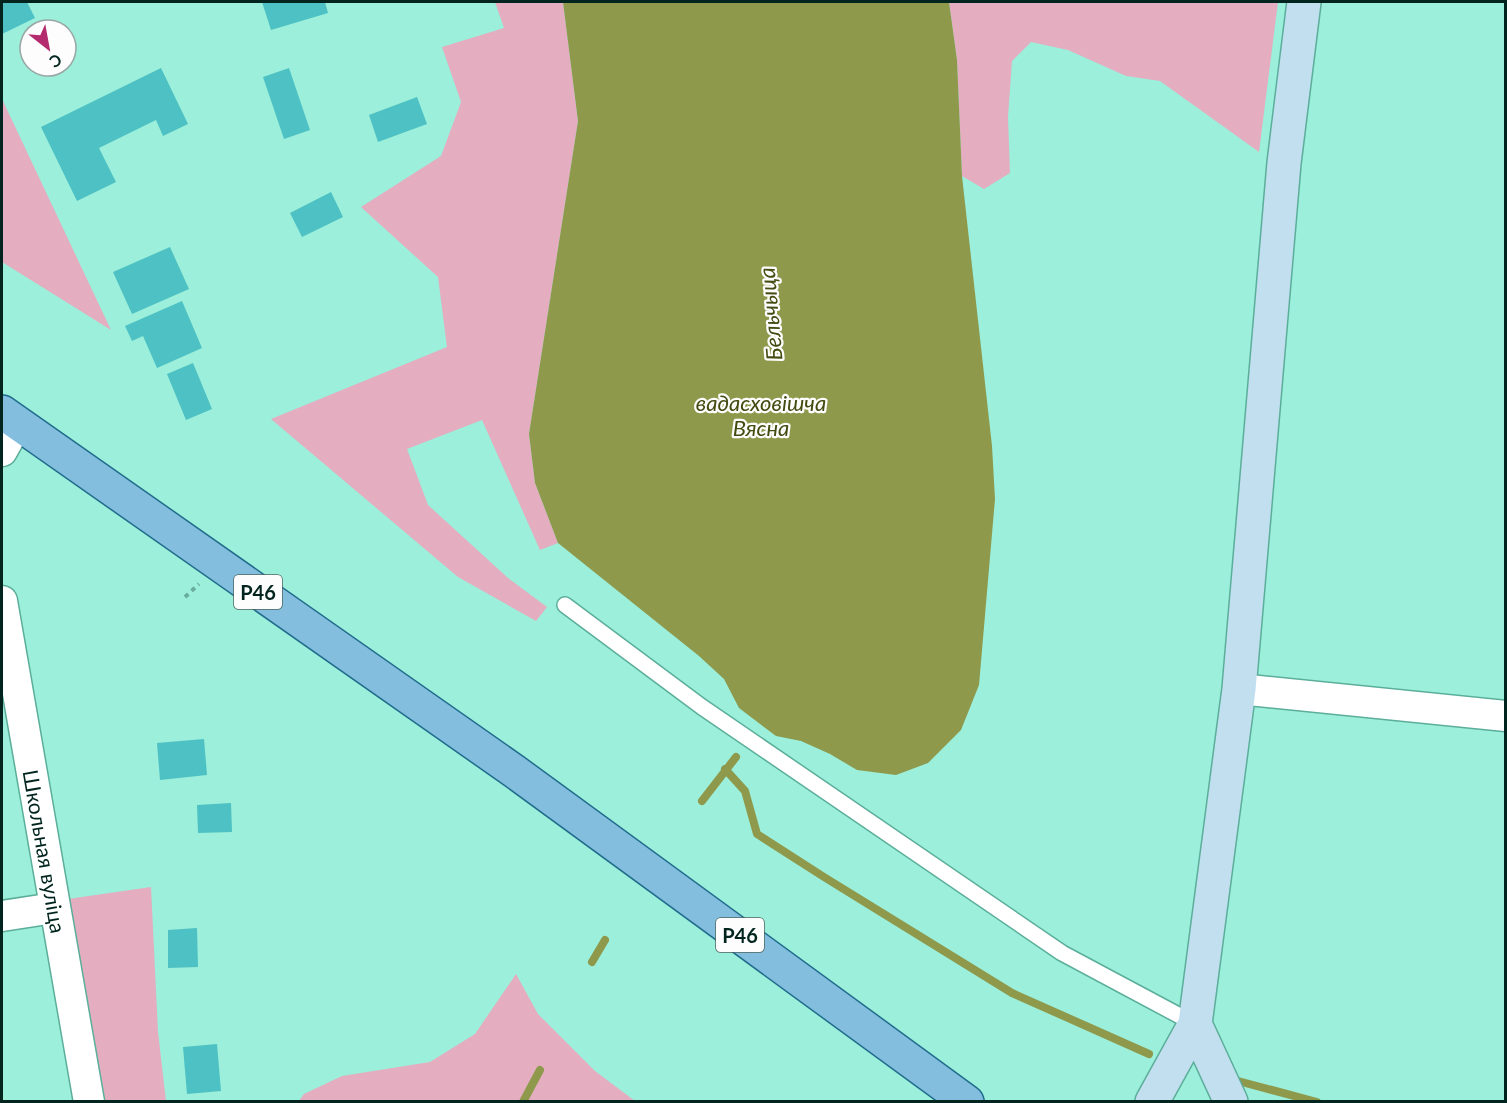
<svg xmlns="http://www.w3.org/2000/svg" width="1507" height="1103" font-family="Lato,sans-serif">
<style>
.green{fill:#e4adc0}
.water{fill:#8e994c}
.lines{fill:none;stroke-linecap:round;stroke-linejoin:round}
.stream{stroke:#8e994c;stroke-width:8}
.building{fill:#4dc1c3}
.lane-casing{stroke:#5bae9a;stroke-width:18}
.street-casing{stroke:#5bae9a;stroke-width:33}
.secondary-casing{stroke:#5bae9a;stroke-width:36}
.primary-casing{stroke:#206c8c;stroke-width:36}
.path{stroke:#69ad9d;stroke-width:4;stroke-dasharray:4.5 4.5;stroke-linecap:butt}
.lane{stroke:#fff;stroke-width:15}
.street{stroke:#fff;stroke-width:30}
.secondary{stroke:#c1dfee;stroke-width:33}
.primary{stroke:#83bede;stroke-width:33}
.labels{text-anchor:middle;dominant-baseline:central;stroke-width:4.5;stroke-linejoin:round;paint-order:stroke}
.shield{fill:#fdfdfd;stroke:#4d6661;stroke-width:1.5}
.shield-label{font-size:20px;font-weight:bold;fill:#01251e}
.street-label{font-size:21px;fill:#01251e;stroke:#fdfdfd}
.water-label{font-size:22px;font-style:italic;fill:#434b10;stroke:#fdfdfd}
</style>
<rect width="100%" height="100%" fill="#9cefda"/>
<path class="green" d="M 495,2 L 563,2 L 578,121 L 529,434 L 535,483 L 558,543 L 540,550 L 482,420 L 407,449 L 428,505 L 508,578 L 547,607 L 536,621 L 458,577 L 271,419 L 447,347 L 438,277 L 361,207 L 441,156 L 461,102 L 442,47 L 504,28 Z
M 949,2 L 1278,2 L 1259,152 L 1160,81 L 1126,76 L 1068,50 L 1031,42 L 1012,61 L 1008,117 L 1010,173 L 984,189 L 962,176 L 957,60 Z
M 2,99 L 111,330 L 2,262 Z
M 151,887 L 158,1032 L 166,1101 L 103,1101 L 68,899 Z
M 516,974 L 538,1014 L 595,1071 L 635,1101 L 299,1101 L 304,1094 L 342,1076 L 430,1062 L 475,1034 Z"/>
<path class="water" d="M 563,2 L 949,2 L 957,60 L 962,176 L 992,446 L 995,499 L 979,685 L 961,730 L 928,763 L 896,775 L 857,770 L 830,754 L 801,741 L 776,736 L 739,708 L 724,679 L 699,656 L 558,543 L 535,483 L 529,434 L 578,121 Z"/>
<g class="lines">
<path class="stream" d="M 725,769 L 745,791 L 757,834 L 824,877 L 1012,993 L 1149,1054
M 702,801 L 736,757
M 592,962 L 605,940
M 1238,1081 L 1317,1102
M 523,1102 L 540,1070"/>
</g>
<path class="building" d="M 2,2 L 27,2 L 35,18 L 2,34 Z
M 262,2 L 325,2 L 328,13 L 271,30 Z
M 161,68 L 188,124 L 163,136 L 156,120 L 99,148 L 116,182 L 77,201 L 41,127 Z
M 289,68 L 310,130 L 284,139 L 263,77 Z
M 417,97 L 427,124 L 378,142 L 369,115 Z
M 331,192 L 343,217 L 302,237 L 290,213 Z
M 170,247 L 189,289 L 132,314 L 113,272 Z
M 182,301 L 202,348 L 157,368 L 143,336 L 132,341 L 125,326 Z
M 193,363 L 212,409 L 186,420 L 167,374 Z
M 204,739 L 207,775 L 160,780 L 157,743 Z
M 231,803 L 232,832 L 198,833 L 197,805 Z
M 197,928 L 198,967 L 168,968 L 168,930 Z
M 217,1044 L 221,1091 L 187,1094 L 183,1047 Z"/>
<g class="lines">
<defs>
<path id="lane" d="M 565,605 L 702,707 L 1062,953 L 1195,1024"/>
<g id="street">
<path d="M 2,451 L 17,424"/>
<path id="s1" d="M 2,601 L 89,1102"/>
<path d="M 1239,689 L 1506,716"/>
<path d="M 2,916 L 54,908"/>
</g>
<path id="secondary" d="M 1195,1024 L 1231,1102
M 1152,1102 L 1195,1024 L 1239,689 L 1284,163 L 1304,2"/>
<path id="primary" d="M 2,412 L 514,771 L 967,1102"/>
</defs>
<use href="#lane" class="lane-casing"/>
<use href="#street" class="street-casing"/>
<use href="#secondary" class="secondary-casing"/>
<use href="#primary" class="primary-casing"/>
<path class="path" d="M 185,597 L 199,584"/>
<use href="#lane" class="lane"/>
<use href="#street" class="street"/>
<use href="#secondary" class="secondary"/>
<use href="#primary" class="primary"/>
</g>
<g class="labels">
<g class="shield">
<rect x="234" y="575" width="48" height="34" rx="4.5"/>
<rect x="716" y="918" width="48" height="34" rx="4.5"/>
</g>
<g class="shield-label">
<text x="258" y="592">Р46</text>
<text x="740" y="935">Р46</text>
</g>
<g class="street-label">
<text stroke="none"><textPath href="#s1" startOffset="254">Школьная вуліца</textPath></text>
</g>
<g class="water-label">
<text transform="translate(770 314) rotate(-95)">Бельчыца</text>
<text x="761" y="402">вадасховішча<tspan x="761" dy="25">Вясна</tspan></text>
</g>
</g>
<rect width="1507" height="1103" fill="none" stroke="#01251e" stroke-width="6"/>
<g transform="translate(48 48) rotate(149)"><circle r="28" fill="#fdfdfd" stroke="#98a7a4" stroke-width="1.5"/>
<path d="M0-4.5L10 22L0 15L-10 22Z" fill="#b42c6d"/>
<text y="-9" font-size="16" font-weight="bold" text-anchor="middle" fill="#01251e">С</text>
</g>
</svg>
